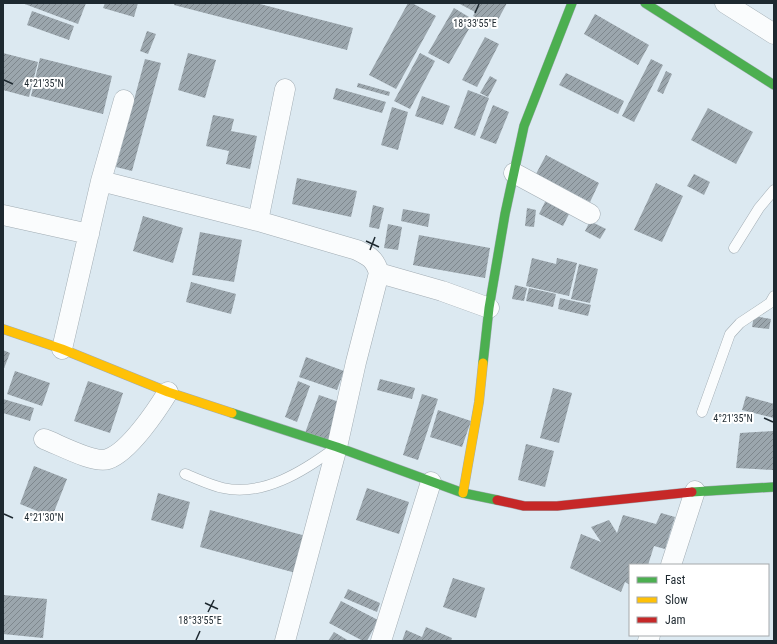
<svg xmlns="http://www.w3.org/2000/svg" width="777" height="644" font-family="'Roboto Condensed',sans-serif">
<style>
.building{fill:url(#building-hatch)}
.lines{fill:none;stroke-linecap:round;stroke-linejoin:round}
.lane-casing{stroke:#a1acb3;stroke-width:11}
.street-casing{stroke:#a1acb3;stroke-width:21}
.fast-casing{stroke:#a1acb3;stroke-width:10}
.slow-casing{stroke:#a1acb3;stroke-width:10}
.jam-casing{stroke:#a1acb3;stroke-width:10}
.lane{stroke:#fafcfd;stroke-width:10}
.street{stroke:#fafcfd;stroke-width:20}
.fast{stroke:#4caf50;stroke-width:9}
.slow{stroke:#ffc107;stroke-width:9}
.jam{stroke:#c62828;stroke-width:9}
.ticks{fill:none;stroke:#1e2930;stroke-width:1.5}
.ticks-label{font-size:10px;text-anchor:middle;fill:#1e2930;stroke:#fff;stroke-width:4;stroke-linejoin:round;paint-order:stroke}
</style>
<defs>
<pattern id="building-hatch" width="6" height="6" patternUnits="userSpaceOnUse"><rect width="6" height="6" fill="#9ba6ad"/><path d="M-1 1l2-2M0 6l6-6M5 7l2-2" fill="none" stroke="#7e878d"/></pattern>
</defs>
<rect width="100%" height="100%" fill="#dce9f1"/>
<path class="building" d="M 22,3 L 86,3 L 78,24 Z
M 105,3 L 138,3 L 134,17 L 103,8 Z
M 174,3 L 256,3 L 353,28 L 347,50 L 174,5 Z
M 408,3 L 412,3 L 436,16 L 396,89 L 369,75 Z
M 458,3 L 507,3 L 494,27 L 473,16 L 475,12 Z
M 454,8 L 474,20 L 449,64 L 428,53 Z
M 32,11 L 74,26 L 69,40 L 27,25 Z
M 595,14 L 649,45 L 638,65 L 584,34 Z
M 147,31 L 156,34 L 148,54 L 140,51 Z
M 485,37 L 499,44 L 477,87 L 462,80 Z
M 3,53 L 38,62 L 29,97 L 3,90 Z
M 188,53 L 216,60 L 205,98 L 178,90 Z
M 420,53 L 435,61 L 410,109 L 394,101 Z
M 40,58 L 112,76 L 103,114 L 31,96 Z
M 145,59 L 161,63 L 132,171 L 116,167 Z
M 651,59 L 663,65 L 634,122 L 622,116 Z
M 666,71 L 672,74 L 663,94 L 657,91 Z
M 566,73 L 624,101 L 618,114 L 559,85 Z
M 490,76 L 497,80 L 488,97 L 480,93 Z
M 358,83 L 390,92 L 389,96 L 357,87 Z
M 336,88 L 386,102 L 382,113 L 333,99 Z
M 468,90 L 489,98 L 475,136 L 454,128 Z
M 422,96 L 450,106 L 443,125 L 415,116 Z
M 493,105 L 509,112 L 496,144 L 480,138 Z
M 392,107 L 408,112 L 398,150 L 381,145 Z
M 708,108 L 753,132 L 736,164 L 691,140 Z
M 213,115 L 234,119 L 231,131 L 257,136 L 250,169 L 226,164 L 229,151 L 206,146 Z
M 546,155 L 599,183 L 590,202 L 536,174 Z
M 694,174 L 710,182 L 704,195 L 687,186 Z
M 297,178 L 357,191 L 351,217 L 292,204 Z
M 656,183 L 683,196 L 662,242 L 634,230 Z
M 548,196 L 572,208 L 563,226 L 539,214 Z
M 373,205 L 384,208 L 379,229 L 369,227 Z
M 527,208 L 536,210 L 534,227 L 525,226 Z
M 403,209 L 430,214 L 428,227 L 401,221 Z
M 143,216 L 183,228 L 173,263 L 133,251 Z
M 590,221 L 606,229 L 600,239 L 585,231 Z
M 388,224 L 402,227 L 398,250 L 384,248 Z
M 200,232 L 242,240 L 234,282 L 192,275 Z
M 419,235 L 490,248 L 485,278 L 413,265 Z
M 532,258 L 556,264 L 557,258 L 577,263 L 569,296 L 526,286 Z
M 579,264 L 598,269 L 590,303 L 571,299 Z
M 191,282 L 236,294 L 231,314 L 186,302 Z
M 515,285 L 527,288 L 524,301 L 512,299 Z
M 529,288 L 556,294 L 553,307 L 526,301 Z
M 560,298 L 591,305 L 588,316 L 558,309 Z
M 754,316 L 771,319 L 769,329 L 752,327 Z
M 3,350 L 10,353 L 3,371 Z
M 306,357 L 344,371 L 337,390 L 299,377 Z
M 15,371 L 50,383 L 42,406 L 7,394 Z
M 380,379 L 415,388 L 412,399 L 377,390 Z
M 88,381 L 123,393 L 110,433 L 74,421 Z
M 298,381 L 310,386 L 297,422 L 285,417 Z
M 553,388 L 572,393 L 559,443 L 540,438 Z
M 422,394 L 438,399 L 418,460 L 403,455 Z
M 319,395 L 342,403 L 328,441 L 305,433 Z
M 746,396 L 774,404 L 774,418 L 742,410 Z
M 3,399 L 34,408 L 30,421 L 3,413 Z
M 438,410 L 471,421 L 462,447 L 430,437 Z
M 773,431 L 773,470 L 736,468 L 740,433 Z
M 526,444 L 554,451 L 545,487 L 518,480 Z
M 34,466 L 67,479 L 52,517 L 20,504 Z
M 367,488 L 409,502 L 399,534 L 356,520 Z
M 158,493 L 190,502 L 183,529 L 151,520 Z
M 210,510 L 306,536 L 296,573 L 200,547 Z
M 661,513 L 675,517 L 665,549 L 654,546 L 648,565 L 630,565 L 630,585 L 625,582 L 621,592 L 570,568 L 581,534 L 601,542 L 591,527 L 609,520 L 617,533 L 623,515 L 656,524 Z
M 453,578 L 485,588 L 476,618 L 443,607 Z
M 348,589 L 380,603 L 377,612 L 344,598 Z
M 3,595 L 47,599 L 43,638 L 3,634 Z
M 341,601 L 378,620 L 367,641 L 363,641 L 329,623 Z
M 426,627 L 452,638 L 451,641 L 402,641 L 406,630 L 422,637 Z
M 334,632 L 349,641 L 328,641 Z"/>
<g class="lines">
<defs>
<path id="lane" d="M 734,248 L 759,208 L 774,190
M 702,412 L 730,334 L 740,323 L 770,303 L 774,296
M 185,474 C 198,479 210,485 223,488 C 263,497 304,471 335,448"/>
<path id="street" d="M 725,3 L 774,34
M 514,173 L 590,214
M 101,181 L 258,221 L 357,250 C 369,256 375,259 379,273
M 3,215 L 89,234
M 258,221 L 285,89
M 62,349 L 101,181 L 124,100
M 44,439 C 58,444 94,464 108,459 C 129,452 157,410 168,392
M 671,565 L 695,491
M 285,641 L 337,447 L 356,362 L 379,273 L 442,291 L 489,308
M 381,641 L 431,482
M 648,641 L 650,635"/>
<path id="fast" d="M 645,3 L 774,85
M 483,363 L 489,308 L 505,214 L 524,126 L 572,3
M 232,413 L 337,447 L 463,493 L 497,500
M 692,492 L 774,487"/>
<path id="slow" d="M 3,329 L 62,349 L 168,392 L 232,413
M 463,493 L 479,402 L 483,363"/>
<path id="jam" d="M 497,500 L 524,506 L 557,506 L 692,492"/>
</defs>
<use href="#lane" class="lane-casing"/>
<use href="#street" class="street-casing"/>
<use href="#fast" class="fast-casing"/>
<use href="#slow" class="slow-casing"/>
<use href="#jam" class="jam-casing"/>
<use href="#lane" class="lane"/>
<use href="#street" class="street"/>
<use href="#fast" class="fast"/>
<use href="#slow" class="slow"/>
<use href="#jam" class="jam"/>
</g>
<path class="ticks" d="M 475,13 L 479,4M 4,80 L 13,84M 366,241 L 379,247M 370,250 L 375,237M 764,418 L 773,422M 4,514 L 13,518M 205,603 L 218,609M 208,612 L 214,600M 196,640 L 200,631"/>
<g class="ticks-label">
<text x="475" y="27">18°33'55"E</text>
<text x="44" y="87">4°21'35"N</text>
<text x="733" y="422">4°21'35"N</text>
<text x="44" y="521">4°21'30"N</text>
<text x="200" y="624">18°33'55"E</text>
</g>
<rect width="777" height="644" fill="none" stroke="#1e2930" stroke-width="8"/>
<rect x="629" y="564" width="140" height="72" fill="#ffffff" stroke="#a5a9ac"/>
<rect x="637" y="577" width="20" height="6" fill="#4caf50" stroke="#a5a9ac"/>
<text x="665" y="584" font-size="12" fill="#1e2930">Fast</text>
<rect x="637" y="597" width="20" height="6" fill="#ffc107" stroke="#a5a9ac"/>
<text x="665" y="604" font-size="12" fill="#1e2930">Slow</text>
<rect x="637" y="617" width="20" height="6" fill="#c62828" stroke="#a5a9ac"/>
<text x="665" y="624" font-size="12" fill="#1e2930">Jam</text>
</svg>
